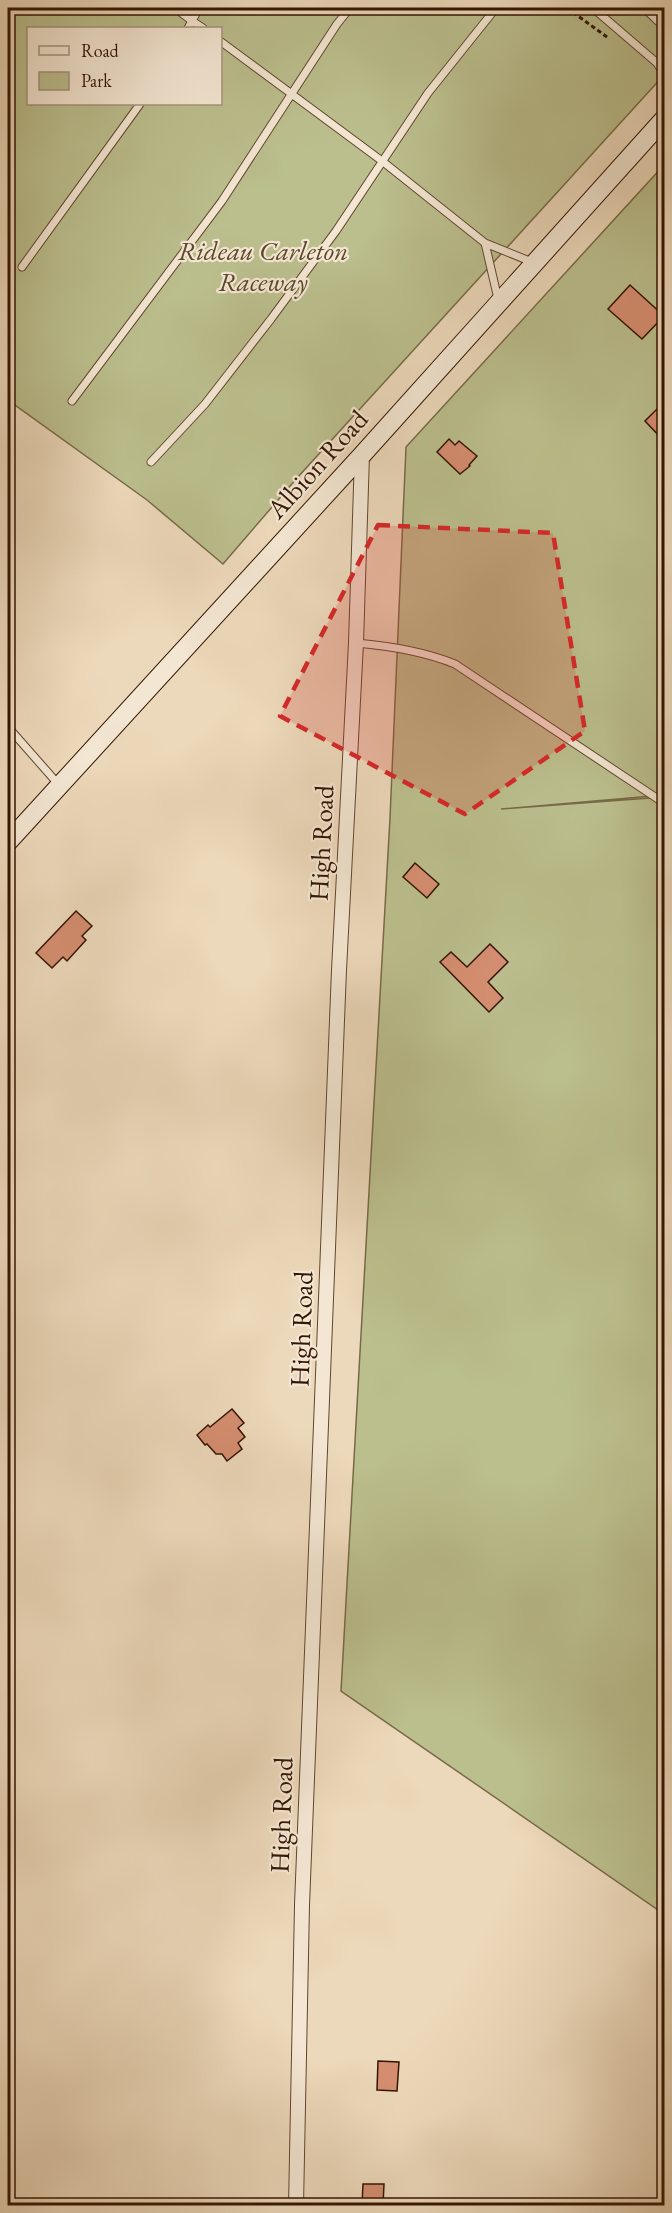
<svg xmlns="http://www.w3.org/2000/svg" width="672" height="2213" font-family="'EB Garamond',serif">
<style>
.green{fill:#bbbe8d;stroke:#786a47;stroke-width:1.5;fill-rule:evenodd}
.building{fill:#d58e71;stroke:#341501;stroke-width:1.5}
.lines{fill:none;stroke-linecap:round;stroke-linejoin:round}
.lane-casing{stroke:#62462f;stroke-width:9}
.street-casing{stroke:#62462f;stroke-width:16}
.secondary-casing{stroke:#341501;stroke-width:20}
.path{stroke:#341501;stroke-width:3;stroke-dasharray:4.5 3;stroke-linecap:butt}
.lane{stroke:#f3e6d2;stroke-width:7}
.street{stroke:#f3e6d2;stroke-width:14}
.secondary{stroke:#f3e6d2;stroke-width:18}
.marked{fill:#d62828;fill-opacity:0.2;stroke:#d62828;stroke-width:4.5;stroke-dasharray:12 8;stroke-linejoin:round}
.labels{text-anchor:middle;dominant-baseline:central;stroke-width:4.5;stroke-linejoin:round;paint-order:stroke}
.park-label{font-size:27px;font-style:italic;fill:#5c482b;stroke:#f3e6d2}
.street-label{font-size:27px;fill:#341501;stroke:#f3e6d2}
</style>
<rect width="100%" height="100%" fill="#ecd8ba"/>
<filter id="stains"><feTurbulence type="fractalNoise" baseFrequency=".00333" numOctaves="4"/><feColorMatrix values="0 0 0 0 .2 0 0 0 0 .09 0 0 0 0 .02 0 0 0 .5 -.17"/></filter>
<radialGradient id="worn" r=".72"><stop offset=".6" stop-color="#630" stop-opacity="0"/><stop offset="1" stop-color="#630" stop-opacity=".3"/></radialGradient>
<path class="green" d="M 8,8 L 664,8 L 664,75 L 297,478 L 223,564 L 147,500 L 8,400 ZM 28,28 L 220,28 L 220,104 L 28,104 Z
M 664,165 L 664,795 L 501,809 L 664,797 L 664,1914 L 341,1691 L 390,818 L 406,447 Z"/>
<path class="building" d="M 630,285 L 664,316 L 642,339 L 608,309 Z
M 657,409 L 664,417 L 664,441 L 645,421 Z
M 449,439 L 455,445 L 459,441 L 477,456 L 469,465 L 470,466 L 460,474 L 437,452 Z
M 415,863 L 439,884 L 427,898 L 403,877 Z
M 76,911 L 92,926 L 82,936 L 86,940 L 67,961 L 63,957 L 52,968 L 36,953 Z
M 490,944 L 508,962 L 488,982 L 503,998 L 489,1012 L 440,962 L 451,952 L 467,967 Z
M 232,1409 L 244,1423 L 238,1428 L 245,1437 L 238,1443 L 242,1449 L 227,1461 L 222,1454 L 216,1454 L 207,1444 L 205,1445 L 197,1435 L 208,1425 L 210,1427 Z
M 378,2061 L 399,2062 L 397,2091 L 377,2090 Z
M 363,2184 L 384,2184 L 383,2205 L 362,2205 Z"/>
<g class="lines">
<defs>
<path id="lane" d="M 175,8 L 192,21 L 188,28
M 199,8 L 192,21 L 203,28
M 593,8 L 657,63 L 664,74
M 644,8 L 664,27
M 220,41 L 382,161 L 485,243 L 498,299
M 485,243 L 532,262
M 22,267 L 140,104
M 72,401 L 222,201 L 337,24 L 350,8
M 151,462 L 205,404 L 271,319 L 336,231 L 428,93 L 496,8
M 356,643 C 391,646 423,651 455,664 L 664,803
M 8,727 L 59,785"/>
<path id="street" d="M 296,2206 L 302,1905 L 339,970 L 356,643 L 362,455"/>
<path id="secondary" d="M 8,842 L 362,455 L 664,119"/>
</defs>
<use href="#lane" class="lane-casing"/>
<use href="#street" class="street-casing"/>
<use href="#secondary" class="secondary-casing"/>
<path class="path" d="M 567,8 L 607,37"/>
<use href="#lane" class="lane"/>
<use href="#street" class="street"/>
<use href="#secondary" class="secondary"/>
</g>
<path class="marked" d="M 378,525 L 553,533 L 585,731 L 465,814 L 280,716 Z"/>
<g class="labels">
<g class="park-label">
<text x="263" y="250">Rideau Carleton<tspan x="263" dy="31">Raceway</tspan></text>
</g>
<g class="street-label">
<text transform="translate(317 464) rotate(-48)">Albion Road</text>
<text transform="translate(321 843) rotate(-87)">High Road</text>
<text transform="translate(301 1329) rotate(-88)">High Road</text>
<text transform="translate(281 1815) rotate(-88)">High Road</text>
</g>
</g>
<rect width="672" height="2213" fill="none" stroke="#ecd8ba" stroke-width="30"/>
<rect x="9" y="9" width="654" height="2195" fill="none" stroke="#341501" stroke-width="3"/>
<rect x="15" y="15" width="642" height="2183" fill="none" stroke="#341501" stroke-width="1.5"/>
<rect x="27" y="27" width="195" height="78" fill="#f3e6d2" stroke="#a7927e" stroke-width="1.5"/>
<rect x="39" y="46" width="30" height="9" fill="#f3e6d2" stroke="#a7927e" stroke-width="1.5"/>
<text x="81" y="57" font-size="18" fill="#341501">Road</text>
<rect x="39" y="72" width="30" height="18" fill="#bbbe8d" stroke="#a7927e" stroke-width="1.5"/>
<text x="81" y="87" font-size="18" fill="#341501">Park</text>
<rect width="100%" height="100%" filter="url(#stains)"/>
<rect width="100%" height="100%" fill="url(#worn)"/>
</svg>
